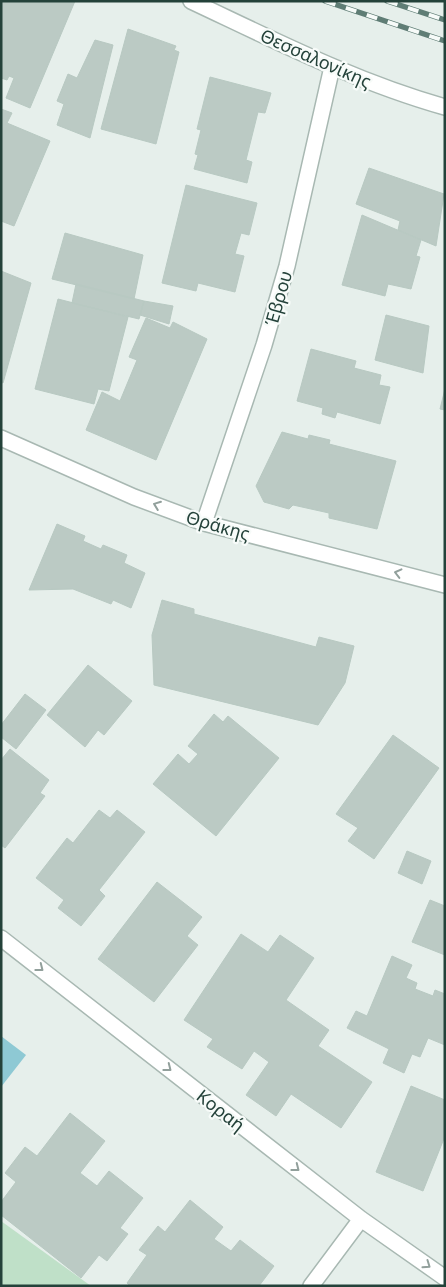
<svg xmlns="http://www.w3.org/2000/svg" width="446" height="1287" font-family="'Noto Sans',sans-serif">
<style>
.green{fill:#bfe0c8}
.water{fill:#8ec9d4}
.building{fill:#bbcac4;stroke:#b8c9c2}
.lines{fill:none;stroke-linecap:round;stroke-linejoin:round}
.minor-casing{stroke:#a8b8b2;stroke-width:18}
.minor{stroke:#fff;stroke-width:15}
.rail-casing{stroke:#5f7d75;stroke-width:5.5}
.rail{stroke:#f7fbf9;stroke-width:4;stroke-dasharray:11;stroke-linecap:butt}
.oneway{stroke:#92a09c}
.labels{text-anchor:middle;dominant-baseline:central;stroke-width:4.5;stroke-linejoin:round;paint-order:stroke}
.street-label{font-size:18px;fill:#24423a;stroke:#f7fbf9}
</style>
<rect width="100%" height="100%" fill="#e6efeb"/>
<path class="green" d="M 1,1221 L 91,1286 L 1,1286 Z"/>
<path class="water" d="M 1,1036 L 26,1055 L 1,1087 Z"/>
<path class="building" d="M 1,1 L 75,1 L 30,108 L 6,98 L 14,78 L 9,76 L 7,80 L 1,78 Z
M 128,29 L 176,46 L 174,50 L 179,52 L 156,144 L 101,129 Z
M 95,40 L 113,45 L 90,138 L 57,125 L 64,104 L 57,101 L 68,74 L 77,78 Z
M 210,77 L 271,93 L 265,113 L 258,112 L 246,160 L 252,162 L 247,183 L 194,169 L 198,155 L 195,154 L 201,130 L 197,129 Z
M 1,109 L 12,113 L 7,123 L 50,141 L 14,226 L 1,221 Z
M 369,168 L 444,194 L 436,246 L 398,230 L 400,221 L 356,204 Z
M 186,185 L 257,203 L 249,235 L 241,233 L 235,254 L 244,256 L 235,292 L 198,283 L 196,291 L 162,283 Z
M 362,215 L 421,240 L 416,256 L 420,257 L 411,289 L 388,284 L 385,296 L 342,285 Z
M 65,233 L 143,255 L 134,299 L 52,279 Z
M 1,271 L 31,283 L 3,383 L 1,382 Z
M 76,284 L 144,301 L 139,319 L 72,303 Z
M 58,299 L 128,317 L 109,391 L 98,389 L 94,404 L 35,389 Z
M 144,301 L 173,306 L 169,324 L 140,315 Z
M 386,315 L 429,326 L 423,373 L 375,360 Z
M 146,318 L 170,328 L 173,322 L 207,339 L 156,460 L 86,430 L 102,392 L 120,401 L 137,360 L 129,357 Z
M 311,349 L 356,361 L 354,368 L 381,375 L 379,385 L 390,387 L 380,424 L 337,412 L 335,418 L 322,414 L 323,408 L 297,401 Z
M 445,389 L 445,410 L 440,409 Z
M 282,432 L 308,439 L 309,435 L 330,440 L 329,444 L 396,461 L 377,529 L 329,518 L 329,513 L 293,505 L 289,509 L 264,502 L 256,486 Z
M 57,524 L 85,536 L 83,541 L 101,549 L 103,545 L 127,555 L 124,563 L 145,573 L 131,608 L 113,600 L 111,604 L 73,589 L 29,590 Z
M 162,600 L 194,609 L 194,614 L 316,647 L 319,637 L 354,646 L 345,683 L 318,725 L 154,685 L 152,635 Z
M 88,665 L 132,701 L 104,735 L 98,730 L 85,747 L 47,715 Z
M 25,694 L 46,710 L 16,749 L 1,737 L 1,725 Z
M 214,714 L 223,722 L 228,716 L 279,758 L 216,836 L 153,784 L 178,754 L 189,764 L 198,754 L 188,746 Z
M 393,735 L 439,768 L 374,859 L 348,841 L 358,828 L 336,814 Z
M 10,749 L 49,780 L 40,793 L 45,796 L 5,848 L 1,845 L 1,760 Z
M 99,810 L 110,818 L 117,810 L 145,832 L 99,890 L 105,896 L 81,926 L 58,908 L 64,900 L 36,878 L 67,838 L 73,843 Z
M 407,851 L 431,861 L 422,884 L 398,873 Z
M 157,882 L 202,917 L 187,936 L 198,945 L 154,1002 L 98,959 Z
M 430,900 L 445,906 L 445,955 L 412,942 Z
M 241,934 L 268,952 L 280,935 L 314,958 L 286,1000 L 329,1030 L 318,1046 L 372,1082 L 341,1128 L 291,1094 L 276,1116 L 246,1095 L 269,1062 L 254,1051 L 242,1069 L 207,1047 L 213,1039 L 184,1020 Z
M 392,956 L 412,965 L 406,978 L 417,983 L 415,989 L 433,996 L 435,990 L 445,994 L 445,1045 L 428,1038 L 420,1057 L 412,1054 L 404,1073 L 383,1063 L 389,1049 L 347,1028 L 356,1011 L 367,1016 Z
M 411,1086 L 445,1100 L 445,1136 L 423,1191 L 376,1172 Z
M 70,1113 L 105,1141 L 80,1173 L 97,1186 L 109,1171 L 143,1198 L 120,1228 L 128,1234 L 107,1261 L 99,1255 L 81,1278 L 1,1215 L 1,1202 L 16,1182 L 5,1173 L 25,1147 L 37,1156 Z
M 190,1200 L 223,1227 L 214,1239 L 231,1251 L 240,1240 L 274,1266 L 259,1286 L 130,1286 L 127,1283 L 147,1255 L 139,1250 L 158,1226 L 165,1232 Z"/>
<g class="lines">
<defs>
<path id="minor" d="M 191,1 C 274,40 356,82 445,107
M 1,438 L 134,497 L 204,523 L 445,585
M 204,523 L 264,345 L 287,266 L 332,67
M 1,938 L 361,1219 L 445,1278
M 311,1286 L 361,1219"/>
</defs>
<use href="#minor" class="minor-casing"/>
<use href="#minor" class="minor"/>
<defs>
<path id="rail" d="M 325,1 L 445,41
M 387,1 L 445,20"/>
</defs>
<use href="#rail" class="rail-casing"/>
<use href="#rail" class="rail"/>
</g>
<defs><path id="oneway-chevron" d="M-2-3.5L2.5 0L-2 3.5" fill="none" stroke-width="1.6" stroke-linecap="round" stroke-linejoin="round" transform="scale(1.25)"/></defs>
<g class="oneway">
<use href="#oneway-chevron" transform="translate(157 505) rotate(-159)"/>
<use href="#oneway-chevron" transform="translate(398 573) rotate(-166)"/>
<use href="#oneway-chevron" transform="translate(40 968) rotate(38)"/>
<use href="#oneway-chevron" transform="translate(168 1068) rotate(38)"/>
<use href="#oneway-chevron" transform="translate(296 1168) rotate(38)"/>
<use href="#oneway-chevron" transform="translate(427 1265) rotate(35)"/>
</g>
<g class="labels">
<g class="street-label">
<text transform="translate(316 58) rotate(24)">Θεσσαλονίκης</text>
<text transform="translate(278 298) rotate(-74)">Έβρου</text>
<text transform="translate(218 525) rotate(16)">Θράκης</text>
<text transform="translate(221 1110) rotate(38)">Κοραή</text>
</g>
</g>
<rect width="446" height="1287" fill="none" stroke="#24423a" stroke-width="5"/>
</svg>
